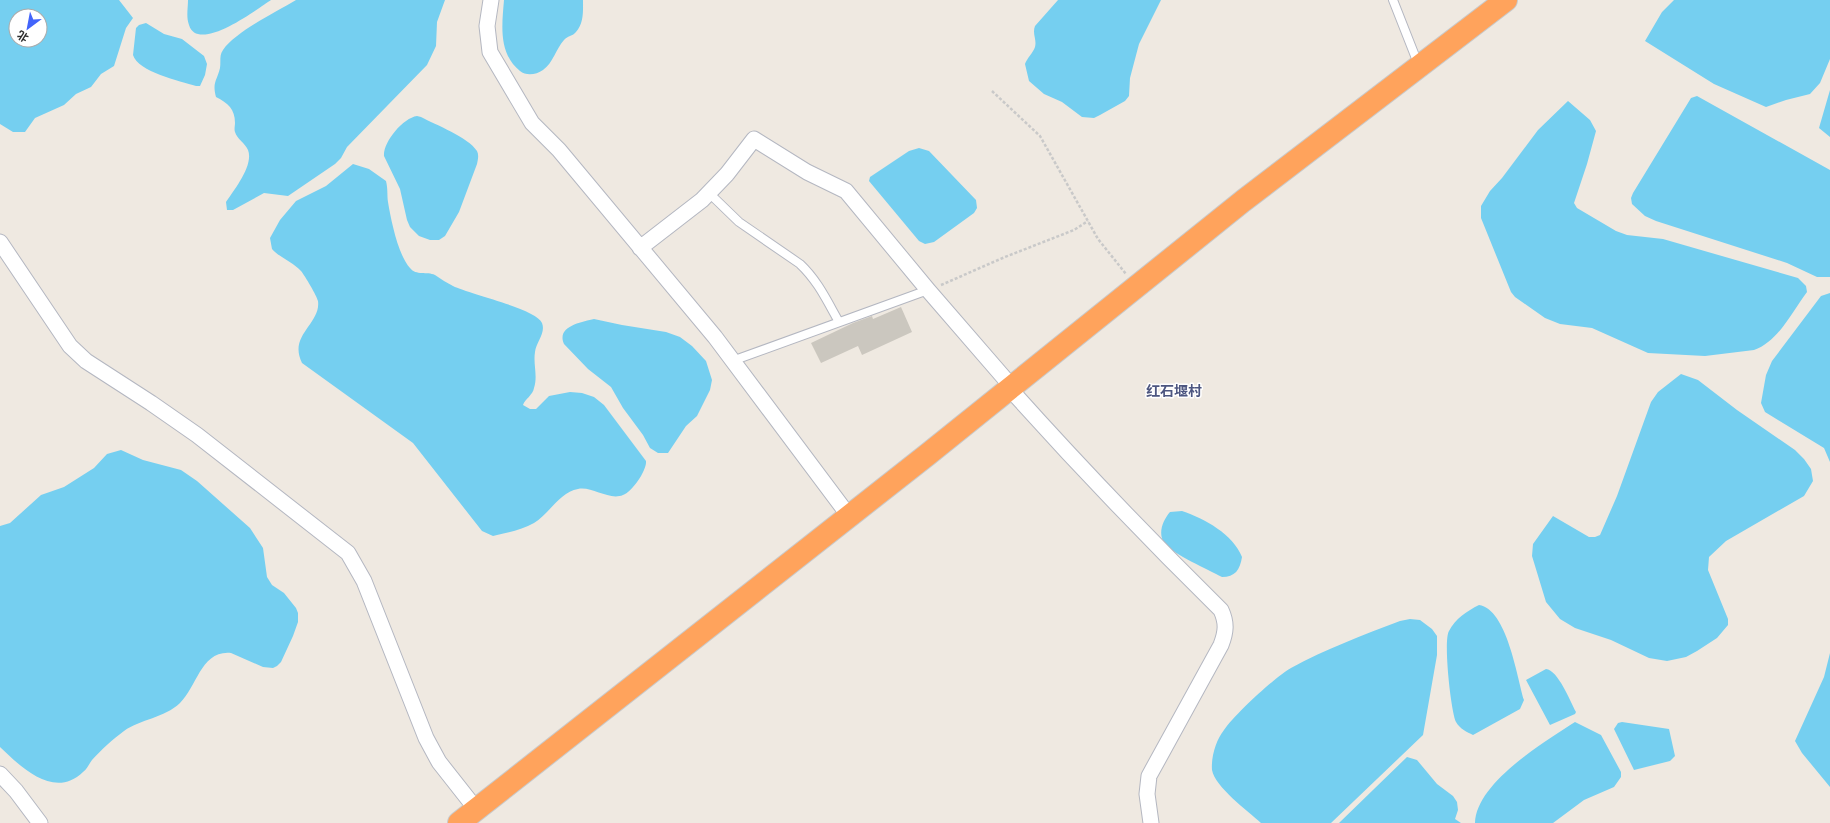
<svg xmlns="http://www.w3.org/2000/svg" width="1830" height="823" font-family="'Titillium Web','Noto Sans SC',sans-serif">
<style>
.water{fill:#75cff0;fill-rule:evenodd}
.building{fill:#cbc7bf}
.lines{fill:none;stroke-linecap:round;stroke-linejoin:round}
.lane-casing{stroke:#b4b7c1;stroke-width:10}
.street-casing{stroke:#b4b7c1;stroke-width:17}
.highway-casing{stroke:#c9c9c9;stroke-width:24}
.path{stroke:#c9c9c9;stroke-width:2.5;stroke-dasharray:3 2;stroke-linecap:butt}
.lane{stroke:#fff;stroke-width:8}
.street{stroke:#fff;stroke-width:15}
.highway{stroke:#ffa35c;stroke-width:22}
.labels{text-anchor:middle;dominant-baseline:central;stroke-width:3;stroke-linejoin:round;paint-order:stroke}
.quarter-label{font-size:14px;font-weight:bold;fill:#4d5680;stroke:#fff}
</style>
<rect width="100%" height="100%" fill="#efe9e1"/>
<path class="water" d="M 0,0 L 119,0 L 133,18 L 126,28 L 114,66 L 101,74 L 91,87 L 76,94 L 64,105 L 35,118 L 25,132 L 13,132 L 0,124 ZM 16,16 L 40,16 L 40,40 L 16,40 Z
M 188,0 L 271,0 C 257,9 198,54 189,25 C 186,17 188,8 188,0 Z
M 296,0 L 445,0 L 437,22 L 436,46 L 427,65 L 347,147 L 341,158 L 335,164 L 288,196 L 264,193 L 233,210 L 227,210 L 226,202 C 234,190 254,165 248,150 C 245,143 237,139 235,132 C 234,130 235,125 235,123 C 235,109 228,103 216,97 C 212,82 217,81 220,68 C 221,62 219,55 223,50 C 235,32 276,12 296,0 Z
M 504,0 L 583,0 C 583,11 584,23 576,32 C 573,36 567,36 564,40 C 556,49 553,63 543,70 C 536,75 526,76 520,71 C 498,53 502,25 504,0 Z
M 1058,0 L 1161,0 L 1139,44 L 1130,78 L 1129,96 L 1125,101 L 1100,115 L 1094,118 L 1082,117 L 1062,102 L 1044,94 L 1029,81 L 1025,64 C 1027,58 1033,53 1035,47 C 1037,39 1032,34 1035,26 Z
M 1674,0 L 1830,0 L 1830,59 L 1820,83 L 1810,94 L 1786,100 L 1766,107 L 1714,84 L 1645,41 L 1662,12 Z
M 146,23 L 164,34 L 182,39 L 204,56 L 207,64 L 205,75 L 200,86 L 196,86 C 180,81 138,72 133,55 L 136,28 L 139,25 Z
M 1830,90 L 1830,137 L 1819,128 Z
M 1697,96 L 1830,170 L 1830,277 L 1817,277 L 1787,263 L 1656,221 L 1645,216 L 1632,204 L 1631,198 L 1633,193 L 1691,98 Z
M 1568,101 L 1590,120 L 1596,131 L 1587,164 L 1574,203 L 1577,208 L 1616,231 L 1627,235 L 1663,239 L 1798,278 L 1806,286 L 1807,292 C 1792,312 1778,342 1754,350 L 1705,356 L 1648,353 L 1592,328 L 1560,324 L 1545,318 L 1515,297 L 1511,292 L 1481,218 L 1481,206 L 1490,191 L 1502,178 L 1538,130 Z
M 417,116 L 421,117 C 436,125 468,137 477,151 C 479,155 478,159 477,164 L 459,212 L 445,236 L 439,240 L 430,240 L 419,236 L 410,227 L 407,220 L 400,189 L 384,156 C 383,142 403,118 417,116 Z
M 919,148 L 929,151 L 976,200 L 977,208 L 974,213 L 934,242 L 925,244 L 919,241 L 869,181 L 870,177 L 909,151 Z
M 353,164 L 369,169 L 386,181 C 388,189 387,195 388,202 C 391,220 398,255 410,268 C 416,276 427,271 435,275 C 441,279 447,283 453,286 C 469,294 537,309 542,323 C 546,333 536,342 535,352 C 533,364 538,376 534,388 C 533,395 525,399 523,405 L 530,409 L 536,409 L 549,396 L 570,392 L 582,393 L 594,397 L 604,405 L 646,461 C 647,470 632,492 623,495 C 609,501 592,486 578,489 C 560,492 549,514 534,523 C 522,530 506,533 493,536 L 482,531 L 413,443 L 302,363 C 288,335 321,324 318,301 C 317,296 305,276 301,271 C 293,262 280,258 272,249 L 270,238 L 280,220 L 296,201 L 326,186 Z
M 1830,293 L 1830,462 L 1824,448 L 1765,412 L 1761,403 L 1766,375 L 1772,361 L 1821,296 Z
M 594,319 L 622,325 L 666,332 L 680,337 L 692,346 L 706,361 L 712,380 L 710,390 L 697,416 L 686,426 L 668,453 L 658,453 L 650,448 L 643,435 L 623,408 L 611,387 L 588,369 L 564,344 C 556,326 582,322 594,319 Z
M 1681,374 L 1698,380 L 1737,410 L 1795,450 L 1804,459 L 1811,469 L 1813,481 L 1804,496 L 1726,541 L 1709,557 L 1708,570 L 1728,619 L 1728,625 L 1717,638 L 1697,651 L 1686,657 L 1667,661 L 1649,658 L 1611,640 L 1575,628 L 1560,619 L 1546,602 L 1532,556 L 1533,544 L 1553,516 L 1589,537 L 1595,537 L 1600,535 L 1617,496 L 1651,402 L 1658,392 Z
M 121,450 L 143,460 L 181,470 L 197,481 L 250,528 L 263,548 L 267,577 L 272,585 L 284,593 L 296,608 L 298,613 L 298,622 L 293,636 L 281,662 L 277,666 L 273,668 L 263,667 L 231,653 C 201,650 197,687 180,703 C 164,718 141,719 124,731 C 113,739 101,750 92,760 C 89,764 87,769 83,772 C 54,800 21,767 0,747 L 0,526 L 10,523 L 41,495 L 64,487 L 94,468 L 107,454 Z
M 1182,511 C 1205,519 1233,534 1242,557 C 1240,570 1235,577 1222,577 C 1207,569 1175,555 1165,544 C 1157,534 1163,520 1170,512 Z
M 1479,605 C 1507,609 1517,677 1524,700 L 1520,709 L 1473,735 C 1467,732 1460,729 1456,722 C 1451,712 1443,640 1449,631 C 1455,619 1467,611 1479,605 Z
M 1410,619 L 1420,620 L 1432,629 L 1437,636 L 1437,655 L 1423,735 L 1331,823 L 1261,823 C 1248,811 1215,787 1212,770 C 1211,757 1216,740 1224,730 C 1236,713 1274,678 1291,668 C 1326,649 1363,635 1400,621 Z
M 1830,653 L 1830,787 L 1802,753 L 1795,741 L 1824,677 Z
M 1546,669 C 1558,670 1570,701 1576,712 L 1575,714 L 1550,725 L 1526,680 Z
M 1575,722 L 1601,735 L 1621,772 L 1621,777 L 1614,787 L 1584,800 L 1553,823 L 1475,823 C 1476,783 1544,742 1575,722 Z
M 1622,722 L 1669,729 L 1675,756 L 1670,761 L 1634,770 L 1614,729 L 1618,723 Z
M 1407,757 L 1417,760 L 1437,784 L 1453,796 L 1457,802 L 1458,810 L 1455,819 L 1461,823 L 1339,823 Z"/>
<path class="building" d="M 901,307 L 912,332 L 862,355 L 858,346 L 821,363 L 811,343 L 853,323 L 872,316 L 873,319 Z"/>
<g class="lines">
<defs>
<path id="lane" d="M 1393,0 L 1419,66
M 709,193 L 739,222 L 800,264 C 818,281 827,301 839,322
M 732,361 L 928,290"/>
<path id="street" d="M 491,0 L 487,26 L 490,52 L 532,123 L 559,150 L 715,337 L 849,516
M 0,242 L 70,346 L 86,361 L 151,403 L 197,435 L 348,553 L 364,581 L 426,738 L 439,762 L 476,809
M 640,248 L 702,200 L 727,174 L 754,139 L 807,172 L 846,191 L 928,290 L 1012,387
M 1010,389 C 1078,465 1148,538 1221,610 C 1227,623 1226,632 1221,645 L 1149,776 L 1147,794 L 1151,823
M 0,774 L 16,791 L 40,823"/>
<path id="highway" d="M 459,823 L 927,455 L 1243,201 L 1506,0"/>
</defs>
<use href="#lane" class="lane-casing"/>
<use href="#street" class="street-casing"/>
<use href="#highway" class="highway-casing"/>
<path class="path" d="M 992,91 L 1040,136 L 1098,239 L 1126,274
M 941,285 L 1005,257 L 1074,230 L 1088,221"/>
<use href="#lane" class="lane"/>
<use href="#street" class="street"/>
<use href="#highway" class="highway"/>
</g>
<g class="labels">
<g class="quarter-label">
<text x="1174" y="390">红石堰村</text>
</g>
</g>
<g transform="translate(28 28) rotate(212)"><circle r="19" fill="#ffffff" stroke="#ababab"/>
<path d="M0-3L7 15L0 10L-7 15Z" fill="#4264fb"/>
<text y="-6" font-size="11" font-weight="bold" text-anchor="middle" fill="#2e2e2e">北</text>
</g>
</svg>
